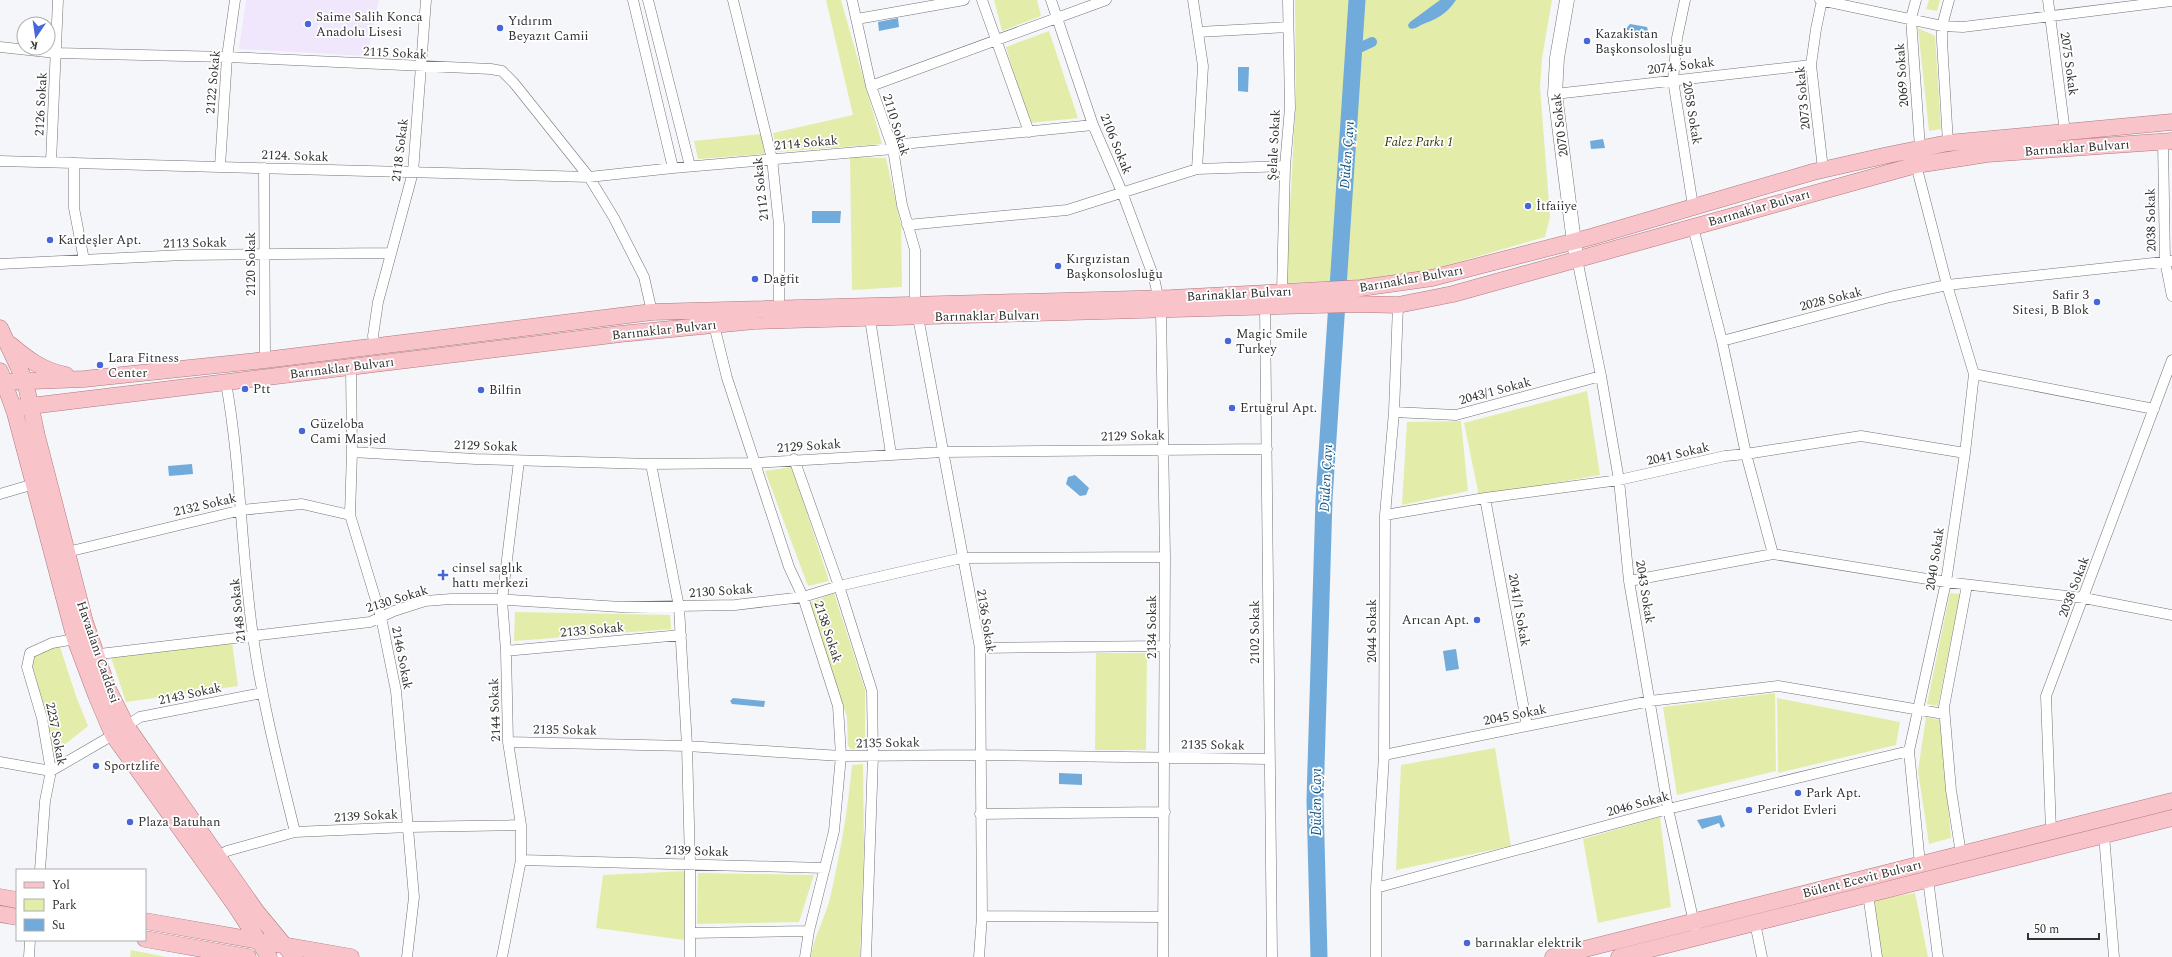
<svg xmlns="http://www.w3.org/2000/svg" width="2172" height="957" font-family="Spectral,serif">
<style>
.education{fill:#f0e7fc}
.green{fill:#e3eda9}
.water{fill:#71abdb}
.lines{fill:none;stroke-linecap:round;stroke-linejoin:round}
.canal{stroke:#71abdb;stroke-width:10}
.river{stroke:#71abdb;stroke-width:17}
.street-casing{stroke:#727477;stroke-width:11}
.secondary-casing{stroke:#727477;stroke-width:15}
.primary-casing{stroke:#b0777e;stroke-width:17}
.street{stroke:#fff;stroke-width:10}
.secondary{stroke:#fff;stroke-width:14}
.primary{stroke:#f8c4ca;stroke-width:16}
.poi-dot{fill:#4766da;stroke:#fff;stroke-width:1.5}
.labels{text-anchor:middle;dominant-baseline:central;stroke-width:3.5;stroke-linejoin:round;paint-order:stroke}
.poi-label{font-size:13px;fill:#323233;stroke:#fff;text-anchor:start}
.street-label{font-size:13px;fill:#323233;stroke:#fff}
.park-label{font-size:13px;font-style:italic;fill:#353a02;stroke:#fff}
.water-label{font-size:14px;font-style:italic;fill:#105481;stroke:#fff}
</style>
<rect width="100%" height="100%" fill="#f4f6f9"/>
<path class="education" d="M 246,0 L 379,0 L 367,56 L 239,49 Z"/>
<path class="green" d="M 826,0 L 841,0 L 882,144 L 777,152 L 773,133 L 853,115 Z
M 994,0 L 1037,0 L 1041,16 L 1002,31 Z
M 1295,0 L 1552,0 L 1542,58 L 1540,87 L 1550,217 L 1545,237 L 1427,271 L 1369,280 L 1286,283 L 1296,97 Z
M 1929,0 L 1940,0 L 1937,11 L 1926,9 Z
M 1918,28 L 1935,36 L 1941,129 L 1929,131 Z
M 1049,31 L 1078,118 L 1029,123 L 1006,47 Z
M 761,134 L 765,154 L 698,159 L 694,141 Z
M 850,157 L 886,158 L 901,225 L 902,287 L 852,290 Z
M 1587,391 L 1600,475 L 1479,496 L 1464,423 Z
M 1461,421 L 1468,491 L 1402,505 L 1407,422 Z
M 792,467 L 829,581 L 808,586 L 765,471 Z
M 834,593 L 865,690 L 865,749 L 851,749 L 848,746 L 847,717 L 809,603 Z
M 1950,593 L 1960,594 L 1938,706 L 1927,704 Z
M 515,612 L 670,615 L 671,629 L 514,641 Z
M 232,642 L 238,686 L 126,702 L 111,657 Z
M 59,644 L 76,696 L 88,726 L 54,753 L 31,662 L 33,654 Z
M 1096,653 L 1147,653 L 1146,750 L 1095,750 Z
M 1775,693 L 1776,771 L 1677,795 L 1663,707 Z
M 1777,698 L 1900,722 L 1896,745 L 1778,773 Z
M 1926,717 L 1940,720 L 1951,838 L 1929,844 L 1918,771 Z
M 1495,748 L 1511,846 L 1396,870 L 1401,765 Z
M 863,764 L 864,849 L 860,957 L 811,957 C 814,936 825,918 830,898 C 840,854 848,810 852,765 Z
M 1660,817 L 1671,907 L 1598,923 L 1583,839 Z
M 685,871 L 684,940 L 596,928 L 603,875 Z
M 698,873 L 814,875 L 799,922 L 697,924 Z
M 1915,893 L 1928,957 L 1881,957 L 1873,900 Z
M 131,950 L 166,957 L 130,957 Z"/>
<path class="water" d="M 1440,0 L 1456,0 C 1446,15 1436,19 1421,25 C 1417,27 1414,30 1409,28 L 1408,25 L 1410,22 Z
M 898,18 L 899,27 L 879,31 L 878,22 Z
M 1630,24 L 1647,27 L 1649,34 L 1645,36 L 1645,39 L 1628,36 L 1625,30 Z
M 1238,67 L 1249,67 L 1248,92 L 1238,91 Z
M 1603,139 L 1605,148 L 1591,149 L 1590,141 Z
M 812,211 L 841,211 L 840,223 L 812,223 Z
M 192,464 L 193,474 L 169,476 L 168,466 Z
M 1075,475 L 1089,488 L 1086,495 L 1080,496 L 1066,484 L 1068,477 Z
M 1456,649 L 1459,669 L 1446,671 L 1443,651 Z
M 733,698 L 765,701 L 764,707 L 732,704 L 730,701 Z
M 1059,773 L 1082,774 L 1082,785 L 1059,784 Z
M 1721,815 L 1725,826 L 1721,828 L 1719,823 L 1702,829 L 1697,820 Z"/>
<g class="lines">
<path class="canal" d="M 1355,50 L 1372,42"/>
<path class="river" d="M 1319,957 L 1315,800 L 1324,499 L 1357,0"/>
<defs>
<path id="street" d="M 648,0 L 690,166
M 733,0 L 772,159 L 779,225 L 779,308
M 852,0 L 871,86 L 893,149 L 902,205 L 915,250 L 915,305
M 982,0 L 1029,132
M 1051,0 L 1093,125 L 1122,192 L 1154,278 L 1161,310 L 1165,557 L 1163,957
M 1193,0 L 1203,66 L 1197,169 L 1285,166
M 1685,0 L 1677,38 L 1673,80 L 1693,206
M 1820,0 L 1942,26 L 1963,27 L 2172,1
M 1822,0 L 1816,29 L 1811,65 L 1823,169
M 1916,0 L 1911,18 L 1920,148
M 2048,0 L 2065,132
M 857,19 L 964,0
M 1198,32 L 1288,27
M 0,47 L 56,53 L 227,57 L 491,69 L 502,71 L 514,83 L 589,177 L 614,218 L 644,277 L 652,312
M 871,86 L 1106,0
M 1555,94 L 1811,65
M 2163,142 L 2165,261 L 2172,296
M 1948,143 L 1942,41 L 1942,26 L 1949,0
M 0,161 L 589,177 L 673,168 L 633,0
M 51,162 L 58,0
M 74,163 L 74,208 L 84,260
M 220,166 L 227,57 L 235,0
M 264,168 L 265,360
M 673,168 L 893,149 L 903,144 L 1093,125
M 907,225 L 1067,210 L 1197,169
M 1576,254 L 1601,376 L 1619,480 L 1629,581 L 1668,809 L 1695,927
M 0,264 L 184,255 L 391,253
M 1282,292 L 1285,166 L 1290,108 L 1288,0
M 1265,307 L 1272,957
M 918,317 L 980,648 L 982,916 L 979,957
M 870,319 L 891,454
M 714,325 L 727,378 L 789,567 L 803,597 L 838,706 L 841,756 L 834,831 L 809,931 L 805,957
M 1722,341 L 1890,297 L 1947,285 L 1916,165
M 376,348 L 373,336 L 378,302 L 413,172 L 426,0
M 351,367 L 352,452 L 350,515 L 381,617 L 396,691 L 414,897 L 407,957
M 1974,374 L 2154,409
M 226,383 C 241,466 241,552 253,636 C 262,702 279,767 295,832
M 1394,412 L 1456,415 L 1601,376
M 352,452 L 475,459 L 651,464 L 755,463 L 943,452 L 1267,449
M 794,459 L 839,586 L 872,691 L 873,756 L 866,957
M 651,464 L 679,607 L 687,746 L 690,863 L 690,957
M 0,494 L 34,484
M 1485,498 L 1527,726
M 1385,515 L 1485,498 L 1619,480 L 1725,456 L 1746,454 L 1722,341 L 1693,227
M 63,553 L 242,510 L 302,504 L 350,515
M 1773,554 L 1746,454 L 1861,436 L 1965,453
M 1629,581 L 1773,554 L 1946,582 L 2084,598 L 2172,615
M 980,648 L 1165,646
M 506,651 L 681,635
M 91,655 L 370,622 L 394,611 L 425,601 L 451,599 L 494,599 L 621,607 L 735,605 L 803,597 L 839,586 L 962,558 L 1165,557
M 508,742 L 687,746 L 841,756 L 979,755 L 1269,759
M 1384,755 L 1650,701 L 1778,686 L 1944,714
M 0,762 L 51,771 L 113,735 L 140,717 L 262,693
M 980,814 L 1165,812
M 2051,831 L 2046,696 L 2172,360
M 2104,835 L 2114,957
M 1961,854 L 1951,790 L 1944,707 L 1967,585
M 217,857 L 227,851 L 295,832 L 409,827 L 521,825
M 521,860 L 825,868
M 1920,864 L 1909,751 L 1946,582 L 1965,453 L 1974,374 L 1947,285 L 2172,261
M 40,870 L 45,801 L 51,771 L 42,718 L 27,667 L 30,653 L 52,643 L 75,639
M 1928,879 L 1938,957
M 1376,888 L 1668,809 L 1909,751
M 1868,894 L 1877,957
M 982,916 L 1163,917
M 1755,923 L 1762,957
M 690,933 L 809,931
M 29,957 L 30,940
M 502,957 L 521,860 L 521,825 L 508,742 L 506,651 L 502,600 L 519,461
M 1376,957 L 1376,888 L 1384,755 L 1385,515 L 1394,412 L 1398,305"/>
<path id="secondary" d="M 1567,0 L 1557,58 L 1555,94 L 1575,250"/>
<path id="primary" d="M 0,328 L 25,381 L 37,436 L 85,622 L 108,689 L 127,727 L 256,911 L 294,957
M 11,345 C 27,359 44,371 66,375
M 0,371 L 15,413 L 75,639 L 96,695 L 113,735 L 235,905 L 269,957
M 5,382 L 84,379 L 265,360 L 652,312 L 1171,298 L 1361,288 L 1432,278 L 1591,237 L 1813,172 L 1888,155 L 1948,143 L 2172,122
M 14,408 L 620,334 L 754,321 L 1353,304 L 1398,305 L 1453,294 L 1916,165 L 1987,154 L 2172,141
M 0,897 L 17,900
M 0,914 L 17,917
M 145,921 L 351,957
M 145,939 L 248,957
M 1553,957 L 2172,801
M 1619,957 L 2172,818"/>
</defs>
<use href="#street" class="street-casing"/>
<use href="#secondary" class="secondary-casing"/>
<use href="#primary" class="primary-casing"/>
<use href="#street" class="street"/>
<use href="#secondary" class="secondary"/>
<use href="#primary" class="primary"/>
</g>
<g class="poi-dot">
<circle cx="308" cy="24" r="4"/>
<circle cx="500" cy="28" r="4"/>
<circle cx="1587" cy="41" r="4"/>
<circle cx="1528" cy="206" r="4"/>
<circle cx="50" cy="240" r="4"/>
<circle cx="1058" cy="266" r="4"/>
<circle cx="755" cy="279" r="4"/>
<circle cx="2097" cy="302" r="4"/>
<circle cx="1228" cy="341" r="4"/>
<circle cx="100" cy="365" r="4"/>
<circle cx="245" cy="389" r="4"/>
<circle cx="481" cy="390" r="4"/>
<circle cx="1232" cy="408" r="4"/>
<circle cx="302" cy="431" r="4"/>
<path d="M441 569h4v4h4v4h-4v4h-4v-4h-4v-4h4z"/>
<circle cx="1477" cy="620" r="4"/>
<circle cx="96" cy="766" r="4"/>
<circle cx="1798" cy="793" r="4"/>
<circle cx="1749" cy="810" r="4"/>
<circle cx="130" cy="822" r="4"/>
<circle cx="1467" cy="943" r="4"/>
</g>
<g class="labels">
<g class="poi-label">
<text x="316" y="17">Saime Salih Konca<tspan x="316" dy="15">Anadolu Lisesi</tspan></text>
<text x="508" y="21">Yıdırım<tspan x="508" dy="15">Beyazıt Camii</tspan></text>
<text x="1595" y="34">Kazakistan<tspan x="1595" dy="15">Başkonsolosluğu</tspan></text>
<text x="1536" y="206">İtfaiiye</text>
<text x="58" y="240">Kardeşler Apt.</text>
<text x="1066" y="259">Kırgızistan<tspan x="1066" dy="15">Başkonsolosluğu</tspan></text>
<text x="763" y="279">Dağfit</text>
<text x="2089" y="295" text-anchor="end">Safir 3<tspan x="2089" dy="15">Sitesi, B Blok</tspan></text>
<text x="1236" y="334">Magic Smile<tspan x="1236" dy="15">Turkey</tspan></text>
<text x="108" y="358">Lara Fitness<tspan x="108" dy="15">Center</tspan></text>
<text x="253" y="389">Ptt</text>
<text x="489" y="390">Bilfin</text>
<text x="1240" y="408">Ertuğrul Apt.</text>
<text x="310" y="424">Güzeloba<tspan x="310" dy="15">Cami Masjed</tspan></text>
<text x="452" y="568">cinsel saglık<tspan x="452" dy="15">hattı merkezi</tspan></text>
<text x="1469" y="620" text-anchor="end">Arıcan Apt.</text>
<text x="104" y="766">Sportzlife</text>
<text x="1806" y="793">Park Apt.</text>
<text x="1757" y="810">Peridot Evleri</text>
<text x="138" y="822">Plaza Batuhan</text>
<text x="1475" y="943">barınaklar elektrik</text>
</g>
<g class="street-label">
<text transform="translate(395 53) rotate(3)">2115 Sokak</text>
<text transform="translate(2069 64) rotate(82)">2075 Sokak</text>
<text transform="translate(1681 66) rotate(-7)">2074. Sokak</text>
<text transform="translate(1902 75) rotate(-94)">2069 Sokak</text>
<text transform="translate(213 82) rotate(-85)">2122 Sokak</text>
<text transform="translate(1803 98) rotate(-95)">2073 Sokak</text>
<text transform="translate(41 104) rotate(-87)">2126 Sokak</text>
<text transform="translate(1692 113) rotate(81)">2058 Sokak</text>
<text transform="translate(896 125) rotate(73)">2110 Sokak</text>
<text transform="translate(1560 125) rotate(-97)">2070 Sokak</text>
<text transform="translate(806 143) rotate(-5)">2114 Sokak</text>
<text transform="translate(1116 144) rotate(68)">2106 Sokak</text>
<text transform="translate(1274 145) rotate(-87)">Şelale Sokak</text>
<text transform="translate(2077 148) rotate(-4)">Barınaklar Bulvarı</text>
<text transform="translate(400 150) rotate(-83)">2118 Sokak</text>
<text transform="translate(295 156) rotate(2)">2124. Sokak</text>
<text transform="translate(761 189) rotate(-96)">2112 Sokak</text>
<text transform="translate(1759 208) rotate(-16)">Barınaklar Bulvarı</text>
<text transform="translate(2151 220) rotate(-91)">2038 Sokak</text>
<text transform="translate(195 243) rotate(-1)">2113 Sokak</text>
<text transform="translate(251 264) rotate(-90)">2120 Sokak</text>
<text transform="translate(1411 279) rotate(-10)">Barınaklar Bulvarı</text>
<text transform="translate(1239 294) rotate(-3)">Barinaklar Bulvarı</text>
<text transform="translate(1831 299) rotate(-14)">2028 Sokak</text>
<text transform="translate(987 316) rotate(-1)">Barınaklar Bulvarı</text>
<text transform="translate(664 330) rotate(-6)">Barınaklar Bulvarı</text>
<text transform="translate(342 368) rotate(-7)">Barınaklar Bulvarı</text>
<text transform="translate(1495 391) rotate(-15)">2043/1 Sokak</text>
<text transform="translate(1133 436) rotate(-1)">2129 Sokak</text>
<text transform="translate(486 446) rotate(2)">2129 Sokak</text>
<text transform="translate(809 446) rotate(-4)">2129 Sokak</text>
<text transform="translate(1678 454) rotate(-13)">2041 Sokak</text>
<text transform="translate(205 505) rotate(-13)">2132 Sokak</text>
<text transform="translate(1935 559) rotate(-81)">2040 Sokak</text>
<text transform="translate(2074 587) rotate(-69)">2038 Sokak</text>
<text transform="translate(721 591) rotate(-4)">2130 Sokak</text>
<text transform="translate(1645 592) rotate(81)">2043 Sokak</text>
<text transform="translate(397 599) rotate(-17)">2130 Sokak</text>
<text transform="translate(238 610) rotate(-96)">2148 Sokak</text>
<text transform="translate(1519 610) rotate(80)">2041/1 Sokak</text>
<text transform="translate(986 621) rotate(81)">2136 Sokak</text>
<text transform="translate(1152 627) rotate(-90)">2134 Sokak</text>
<text transform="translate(592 630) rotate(-5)">2133 Sokak</text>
<text transform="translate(1372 631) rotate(-90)">2044 Sokak</text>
<text transform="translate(828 632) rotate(72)">2138 Sokak</text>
<text transform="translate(1255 632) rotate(-90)">2102 Sokak</text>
<text transform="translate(98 652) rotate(71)">Havaalanı Caddesi</text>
<text transform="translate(402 658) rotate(79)">2146 Sokak</text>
<text transform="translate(190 694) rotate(-12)">2143 Sokak</text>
<text transform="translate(495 710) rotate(-92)">2144 Sokak</text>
<text transform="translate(1515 715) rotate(-11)">2045 Sokak</text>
<text transform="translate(565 730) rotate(1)">2135 Sokak</text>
<text transform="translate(56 734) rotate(79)">2237 Sokak</text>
<text transform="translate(888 743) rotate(-1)">2135 Sokak</text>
<text transform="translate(1213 745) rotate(1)">2135 Sokak</text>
<text transform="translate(1638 804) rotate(-15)">2046 Sokak</text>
<text transform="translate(366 816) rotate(-3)">2139 Sokak</text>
<text transform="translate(697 851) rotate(2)">2139 Sokak</text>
<text transform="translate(1862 879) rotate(-14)">Bülent Ecevit Bulvarı</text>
</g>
<g class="park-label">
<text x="1419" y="142">Falez Parkı 1</text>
</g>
<g class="water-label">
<text transform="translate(1347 155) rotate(-86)">Düden Çayı</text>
<text transform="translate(1326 478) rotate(-87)">Düden Çayı</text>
<text transform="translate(1316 802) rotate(-90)">Düden Çayı</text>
</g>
</g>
<rect x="16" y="869" width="130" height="72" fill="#ffffff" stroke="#adadad"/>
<rect x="24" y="882" width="20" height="6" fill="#f8c4ca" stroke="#adadad"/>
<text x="52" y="889" font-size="12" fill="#323233">Yol</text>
<rect x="24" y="899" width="20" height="12" fill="#e3eda9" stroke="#adadad"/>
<text x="52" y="909" font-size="12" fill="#323233">Park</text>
<rect x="24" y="919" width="20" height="12" fill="#71abdb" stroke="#adadad"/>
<text x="52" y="929" font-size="12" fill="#323233">Su</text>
<g transform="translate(36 36) rotate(193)"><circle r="19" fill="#ffffff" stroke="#adadad"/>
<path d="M0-3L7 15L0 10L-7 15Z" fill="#4766da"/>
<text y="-6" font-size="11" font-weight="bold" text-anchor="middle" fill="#323233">K</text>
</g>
<path d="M2028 933v6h71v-6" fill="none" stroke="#323233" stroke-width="2"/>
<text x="2034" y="933" font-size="12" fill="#323233" stroke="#ffffff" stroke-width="3" paint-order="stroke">50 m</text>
</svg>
